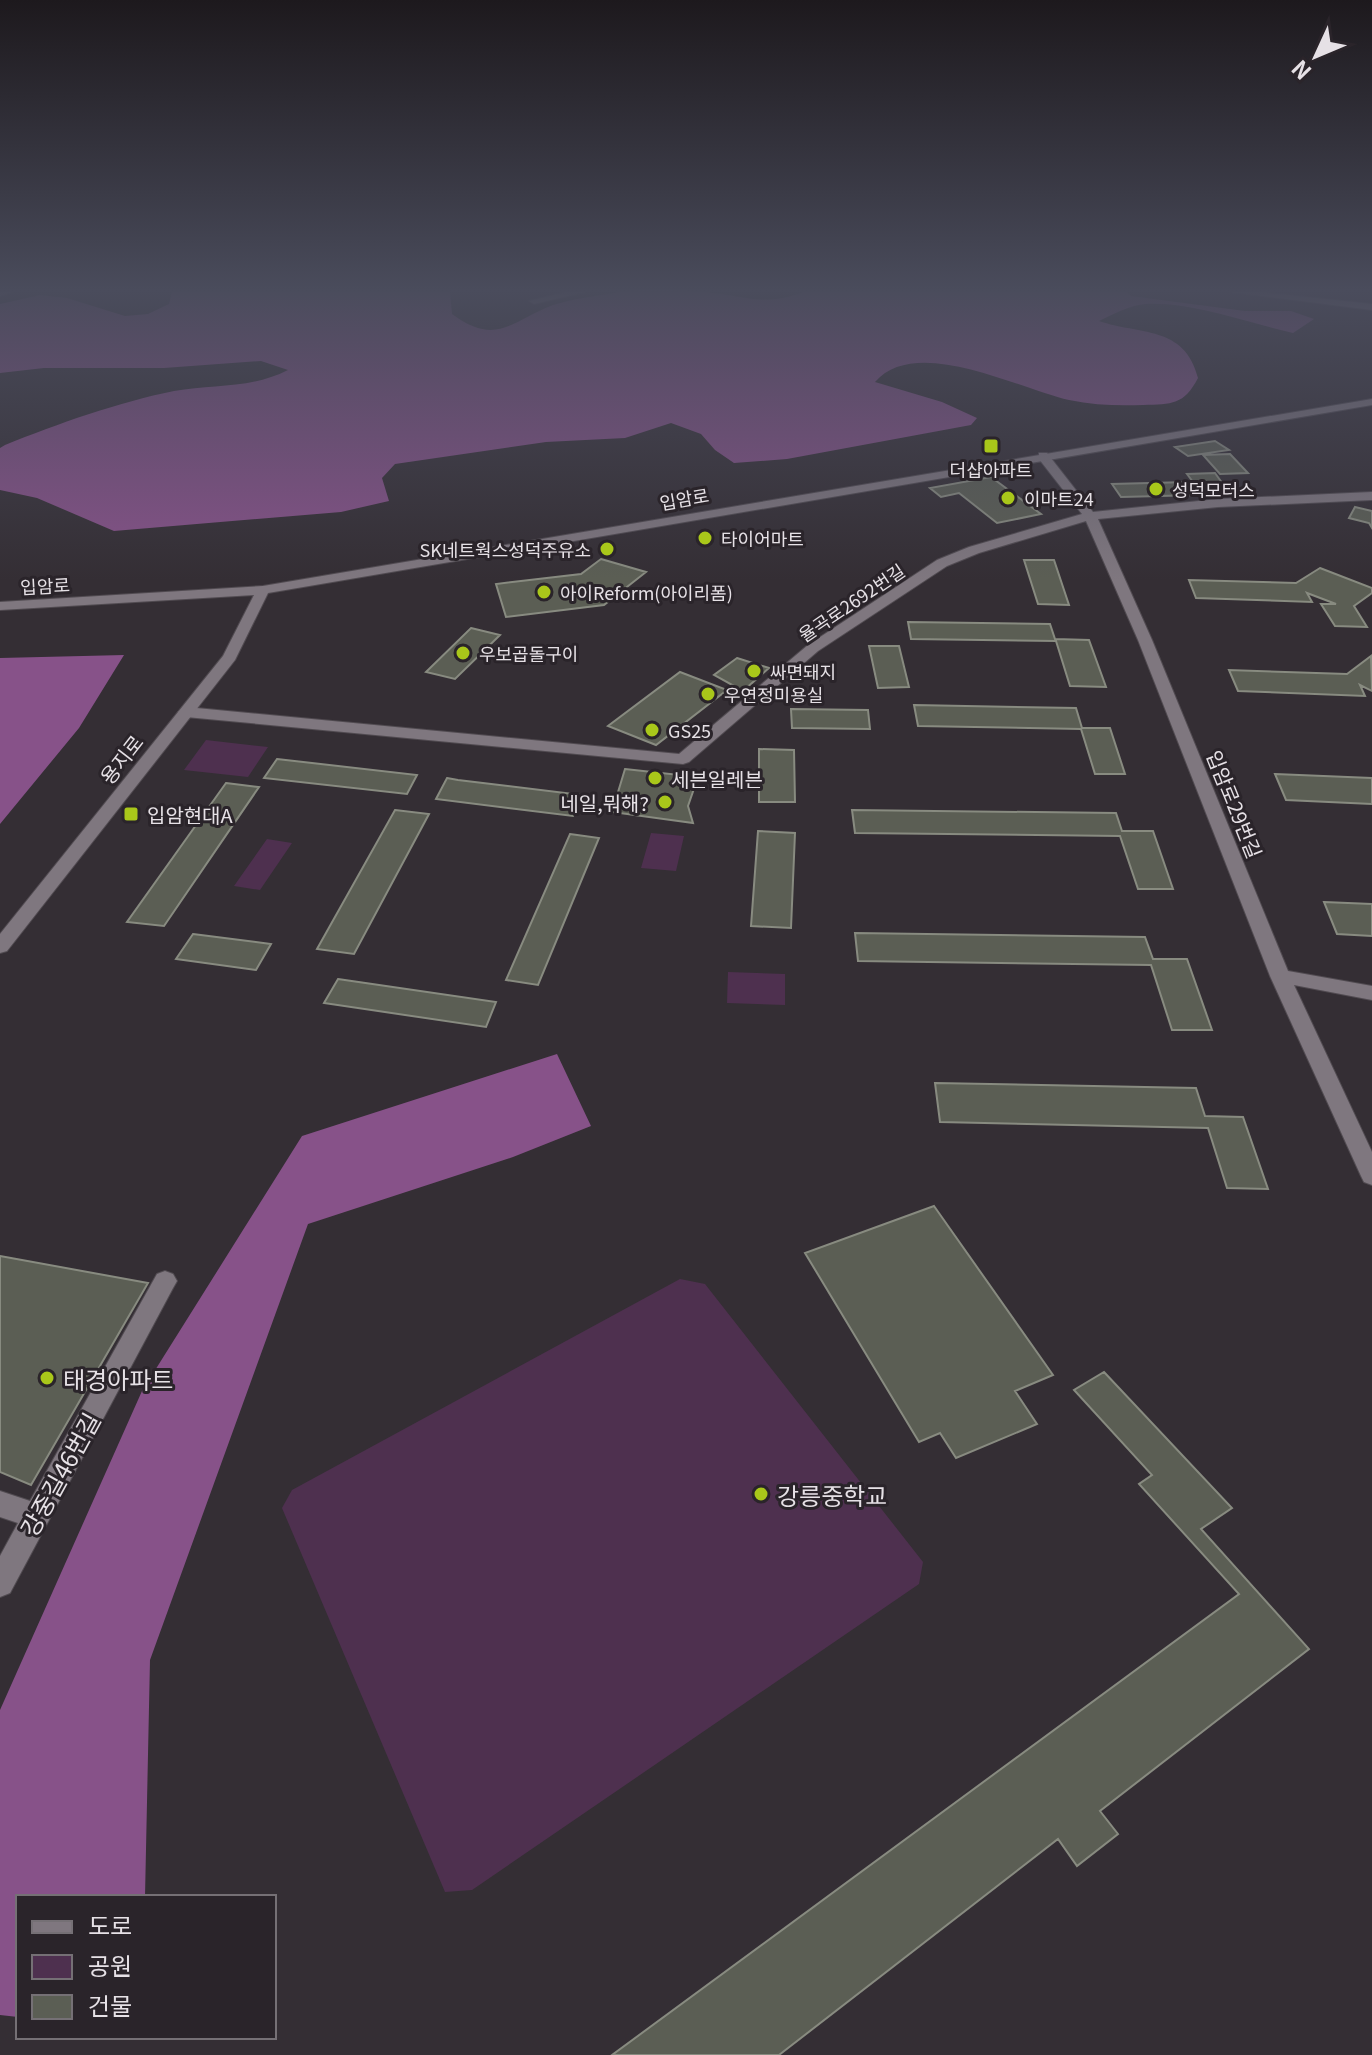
<svg xmlns="http://www.w3.org/2000/svg" width="1372" height="2055" font-family="Georgia,'Noto Sans KR',serif">
<style>
.green{fill:#4e304f}
.forest{fill:#875289}
.building{fill:#5b5e54;stroke:#888b80;stroke-width:2}
.lines{fill:none;stroke-linecap:round;stroke-linejoin:round}
.minor-casing{stroke:#514b51;stroke-width:2}
.tertiary-casing{stroke:#514b51;stroke-width:2}
.minor{fill:#7f777f;fill-rule:evenodd}
.tertiary{fill:#7f777f;fill-rule:evenodd}
.poi-dot{fill:#a9c71a;stroke:#2a242a;stroke-width:3}
.labels{text-anchor:middle;dominant-baseline:central;stroke-width:6;stroke-linejoin:round;paint-order:stroke}
.far-poi-label{font-size:18px;fill:#e6e1e6;stroke:#2a242a;text-anchor:start}
.far-street-label{font-size:18px;fill:#e6e1e6;stroke:#2a242a}
.street-label{font-size:20px;fill:#e6e1e6;stroke:#2a242a}
.poi-label{font-size:20px;fill:#e6e1e6;stroke:#2a242a;text-anchor:start}
.near-poi-label{font-size:24px;fill:#e6e1e6;stroke:#2a242a;text-anchor:start}
.near-street-label{font-size:24px;fill:#e6e1e6;stroke:#2a242a}
</style>
<rect width="100%" height="100%" fill="#342e34"/>
<path class="green" d="M 206,740 L 268,747 L 248,777 L 184,770 Z
M 651,833 L 684,836 L 676,871 L 641,868 Z
M 267,839 L 292,843 L 260,890 L 234,886 Z
M 728,972 L 785,974 L 785,1005 L 727,1003 Z
M 680,1279 L 705,1284 L 923,1562 L 919,1584 L 472,1890 L 445,1892 L 282,1508 L 292,1490 Z"/>
<path class="forest" d="M 172,292 L 450,292 L 452,314 C 497,347 511,321 553,305 C 572,299 595,296 614,293 C 641,288 674,290 701,292 C 744,294 759,308 804,292 L 1127,292 L 1131,296 L 1245,311 L 1291,311 L 1314,319 L 1293,333 C 1248,323 1193,302 1146,304 C 1130,305 1114,314 1099,321 C 1139,335 1185,325 1198,378 C 1184,405 1172,404 1143,405 C 1117,406 1094,405 1069,400 C 1019,389 916,334 875,382 L 942,402 L 977,418 L 971,425 L 787,459 L 734,463 L 715,450 L 701,434 L 671,423 L 625,438 L 546,442 L 395,464 L 382,478 L 389,501 L 341,512 L 114,531 L 37,498 L 0,490 L 0,448 L 5,445 C 57,424 119,402 174,391 C 213,384 251,389 288,370 L 261,361 L 164,368 L 44,368 L 0,373 L 0,304 L 40,295 L 67,298 L 125,316 L 148,314 L 169,304 Z
M 124,655 L 79,728 L 0,824 L 0,658 Z
M 557,1054 L 591,1126 L 513,1157 L 308,1224 L 150,1660 L 145,1897 L 18,1897 L 18,2017 L 0,2015 L 0,1710 L 142,1391 L 302,1136 Z"/>
<path class="building" d="M 1215,441 L 1229,450 L 1188,456 L 1175,447 Z
M 1230,454 L 1248,473 L 1220,474 L 1203,455 Z
M 1215,473 L 1230,494 L 1202,494 L 1187,474 Z
M 991,477 L 1041,514 L 997,523 L 959,493 L 941,497 L 930,488 Z
M 1188,482 L 1198,495 L 1121,497 L 1112,484 Z
M 1355,507 L 1372,511 L 1372,528 L 1369,523 L 1349,518 Z
M 601,559 L 646,572 L 604,605 L 506,617 L 496,584 L 581,574 Z
M 1024,560 L 1054,560 L 1069,605 L 1038,604 Z
M 1320,568 L 1372,588 L 1372,593 L 1354,606 L 1367,627 L 1335,626 L 1321,604 L 1336,604 L 1307,593 L 1312,602 L 1196,598 L 1189,580 L 1296,583 Z
M 908,622 L 1050,624 L 1055,639 L 1089,640 L 1106,687 L 1070,686 L 1056,641 L 911,639 Z
M 471,628 L 500,635 L 455,679 L 426,672 Z
M 869,646 L 899,646 L 909,687 L 878,688 Z
M 1371,656 L 1372,691 L 1360,685 L 1365,696 L 1238,691 L 1229,670 L 1347,674 Z
M 737,658 L 769,668 L 743,691 L 714,675 Z
M 680,672 L 727,690 L 656,745 L 608,726 Z
M 914,705 L 1076,708 L 1082,728 L 1110,728 L 1125,774 L 1095,774 L 1081,729 L 918,726 Z
M 791,709 L 868,710 L 870,729 L 792,728 Z
M 759,749 L 794,750 L 795,802 L 759,802 Z
M 277,759 L 417,775 L 407,794 L 264,778 Z
M 625,769 L 698,777 L 688,806 L 693,823 L 612,812 Z
M 1275,774 L 1372,778 L 1372,804 L 1286,800 Z
M 447,778 L 458,780 L 582,795 L 573,816 L 436,799 Z
M 226,783 L 259,787 L 164,926 L 127,922 Z
M 395,810 L 429,814 L 354,954 L 317,949 Z
M 852,810 L 1116,813 L 1122,831 L 1153,831 L 1173,889 L 1138,889 L 1120,836 L 855,833 Z
M 758,831 L 795,833 L 791,928 L 751,926 Z
M 570,834 L 599,838 L 538,985 L 506,980 Z
M 1324,902 L 1372,904 L 1372,936 L 1337,934 Z
M 855,933 L 1145,937 L 1153,959 L 1187,959 L 1212,1030 L 1172,1030 L 1151,965 L 858,961 Z
M 193,934 L 271,944 L 256,970 L 176,959 Z
M 338,979 L 496,1002 L 486,1027 L 324,1003 Z
M 935,1083 L 1196,1088 L 1205,1116 L 1243,1117 L 1268,1189 L 1227,1188 L 1208,1128 L 940,1122 Z
M 934,1206 L 1053,1375 L 1015,1391 L 1037,1424 L 956,1458 L 940,1433 L 919,1442 L 805,1253 Z
M 0,1256 L 148,1283 L 31,1485 L 0,1472 Z
M 1104,1372 L 1232,1508 L 1201,1529 L 1309,1649 L 1100,1811 L 1118,1834 L 1077,1866 L 1058,1839 L 779,2055 L 612,2055 L 1239,1594 L 1139,1484 L 1152,1475 L 1074,1390 Z"/>
<g class="lines">
<defs>
<path id="minor" d="M 0,292 L 12,292 L 0,296 Z
M 566,292 L 585,292 L 534,304 L 529,301 Z
M 1231,292 L 1260,292 L 1372,304 L 1372,310 Z
M 1039,453 L 1047,453 L 1093,512 L 1218,499 L 1372,492 L 1372,500 L 1218,507 L 1098,519 L 1152,640 L 1288,971 L 1372,986 L 1372,1000 L 1294,985 L 1372,1152 L 1372,1185 L 1364,1182 L 1361,1176 L 1270,976 L 1138,640 L 1086,521 L 979,553 L 947,566 L 818,651 L 689,762 L 683,764 L 186,717 L 178,712 L 186,707 L 679,754 L 808,645 L 937,560 L 969,547 L 1082,514 L 1039,459 Z
M 165,1271 L 173,1274 L 177,1281 L 173,1288 L 10,1593 L 0,1597 L 0,1556 L 18,1523 L 0,1517 L 0,1491 L 30,1501 L 157,1274 Z"/>
<path id="tertiary" d="M 1372,399 L 1372,405 L 268,593 L 235,660 L 7,951 L 0,953 L 0,934 L 223,656 L 254,595 L 0,610 L 0,602 L 263,586 Z"/>
</defs>
<use href="#minor" class="minor-casing"/>
<use href="#tertiary" class="tertiary-casing"/>
<use href="#minor" class="minor"/>
<use href="#tertiary" class="tertiary"/>
</g>
<linearGradient id="sky" x2="0" y2="1"><stop stop-color="#1d191d"/><stop offset="0.5" stop-color="#4a4c5c"/><stop offset="1" stop-color="#4a4c5c" stop-opacity="0"/></linearGradient>
<rect width="1372" height="580" fill="url(#sky)"/>
<g class="poi-dot">
<rect x="983" y="438" width="16" height="16" rx="4"/>
<circle cx="1156" cy="489" r="8"/>
<circle cx="1008" cy="498" r="8"/>
<circle cx="705" cy="538" r="8"/>
<circle cx="607" cy="549" r="8"/>
<circle cx="544" cy="592" r="8"/>
<circle cx="463" cy="653" r="8"/>
<circle cx="754" cy="671" r="8"/>
<circle cx="708" cy="694" r="8"/>
<circle cx="652" cy="730" r="8"/>
<circle cx="655" cy="778" r="8"/>
<circle cx="665" cy="802" r="8"/>
<rect x="123" y="806" width="16" height="16" rx="4"/>
<circle cx="47" cy="1378" r="8"/>
<circle cx="761" cy="1494" r="8"/>
</g>
<g class="labels">
<g class="far-poi-label">
<text x="991" y="469" text-anchor="middle">더샵아파트</text>
<text x="1172" y="489">성덕모터스</text>
<text x="1024" y="498">이마트24</text>
<text x="721" y="538">타이어마트</text>
<text x="591" y="549" text-anchor="end">SK네트웍스성덕주유소</text>
<text x="560" y="592">아이Reform(아이리폼)</text>
<text x="479" y="653">우보곱돌구이</text>
<text x="770" y="671">싸면돼지</text>
<text x="724" y="694">우연정미용실</text>
<text x="668" y="730">GS25</text>
</g>
<g class="far-street-label">
<text transform="translate(684 498) rotate(-10)">입암로</text>
<text transform="translate(45 585) rotate(-3)">입암로</text>
<text transform="translate(851 602) rotate(-34)">율곡로2692번길</text>
</g>
<g class="street-label">
<text transform="translate(121 759) rotate(-52)">용지로</text>
<text transform="translate(1235 804) rotate(68)">입암로29번길</text>
</g>
<g class="poi-label">
<text x="671" y="778">세븐일레븐</text>
<text x="649" y="802" text-anchor="end">네일,뭐해?</text>
<text x="147" y="814">입암현대A</text>
</g>
<g class="near-poi-label">
<text x="63" y="1378">태경아파트</text>
<text x="777" y="1494">강릉중학교</text>
</g>
<g class="near-street-label">
<text transform="translate(59 1474) rotate(-61)">강중길46번길</text>
</g>
</g>
<rect x="16" y="1895" width="260" height="144" fill="#2a242a" stroke="#757075" stroke-width="2"/>
<rect x="32" y="1921" width="40" height="12" fill="#7f777f" stroke="#757075" stroke-width="2"/>
<text x="88" y="1935" font-size="24" fill="#e6e1e6">도로</text>
<rect x="32" y="1955" width="40" height="24" fill="#4e304f" stroke="#757075" stroke-width="2"/>
<text x="88" y="1975" font-size="24" fill="#e6e1e6">공원</text>
<rect x="32" y="1995" width="40" height="24" fill="#5b5e54" stroke="#757075" stroke-width="2"/>
<text x="88" y="2015" font-size="24" fill="#e6e1e6">건물</text>
<g transform="translate(1316 56) rotate(226)" stroke="#2a242a" stroke-width="6" paint-order="stroke">
<path d="M0-6L14 30L0 20L-14 30Z" fill="#e6e1e6"/>
<text y="-12" font-size="22" font-weight="bold" text-anchor="middle" fill="#e6e1e6">N</text>
</g>
</svg>
